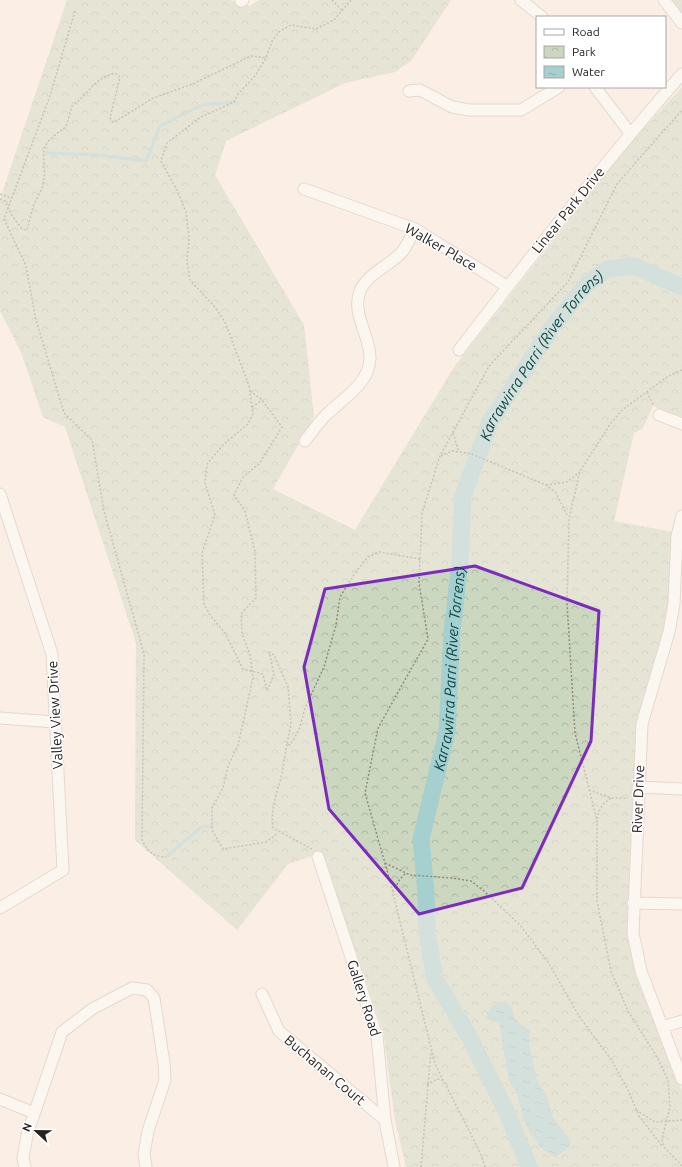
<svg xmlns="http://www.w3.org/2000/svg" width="682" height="1167" font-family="Ubuntu,sans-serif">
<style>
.park{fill:url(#park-crowns)}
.water{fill:url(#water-ripples)}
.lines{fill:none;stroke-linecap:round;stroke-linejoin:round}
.stream{stroke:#a6cfcf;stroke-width:3}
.river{stroke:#a6cfcf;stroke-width:17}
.minor-casing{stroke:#cabeb5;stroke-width:13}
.path{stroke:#928a84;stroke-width:1.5;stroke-dasharray:2 2;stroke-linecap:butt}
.minor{stroke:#fff;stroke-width:11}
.marked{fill:none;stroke:#7b2cbf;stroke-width:3;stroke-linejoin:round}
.labels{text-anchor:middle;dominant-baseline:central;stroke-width:3;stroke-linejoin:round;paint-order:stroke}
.street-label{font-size:14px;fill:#26221f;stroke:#fff}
.water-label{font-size:15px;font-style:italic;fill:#084747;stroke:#fff}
</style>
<defs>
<pattern id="park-crowns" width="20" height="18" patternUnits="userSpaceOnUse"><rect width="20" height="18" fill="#ccd7c0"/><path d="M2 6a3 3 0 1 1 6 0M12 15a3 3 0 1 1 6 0" fill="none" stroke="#afb8a5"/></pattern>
<pattern id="water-ripples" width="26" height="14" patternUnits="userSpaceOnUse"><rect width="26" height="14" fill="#a6cfcf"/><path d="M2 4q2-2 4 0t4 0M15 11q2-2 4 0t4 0" fill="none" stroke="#8fb1b1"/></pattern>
</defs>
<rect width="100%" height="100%" fill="#faeee5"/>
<path class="park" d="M 67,0 L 230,0 L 250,6 L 260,0 L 451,0 L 411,61 L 395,72 L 345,83 L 226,141 L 215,175 L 304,325 L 314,417 L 273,489 L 355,530 L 454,367 L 627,147 L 682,87 L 682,418 L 653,406 L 643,428 L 634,433 L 614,521 L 673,532 L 669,603 L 663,634 L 638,723 L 629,930 L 640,979 L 682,1091 L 682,1167 L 406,1167 L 395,1120 L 383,1031 L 322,853 L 288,864 L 237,930 L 135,840 L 136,643 L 65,427 L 43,417 L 21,352 L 0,311 L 0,199 Z
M 672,0 L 682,0 L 682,14 Z"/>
<path class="water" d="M 505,1001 L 512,1008 L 515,1020 L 530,1031 L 529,1043 L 536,1078 L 548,1099 L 552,1116 L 571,1142 L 569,1148 L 555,1157 L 542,1149 L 530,1133 L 524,1120 L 516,1091 L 509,1081 L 499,1022 L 487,1019 C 487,1009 495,1002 505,1001 Z"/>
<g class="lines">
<path class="stream" d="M 46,153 L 98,155 L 146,161 L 160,126 L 202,105 L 234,102
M 166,857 L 201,827 L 212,826"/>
<path class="river" id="s1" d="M 529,1167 L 508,1115 L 470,1038 L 435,979 L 427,933 L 426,893 L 421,839 L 447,732 L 452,632 L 460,561 L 463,496 L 490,422 L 553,326 L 587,284 L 607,269 L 634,266 L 682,287"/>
<defs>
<path id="minor" d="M 521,0 L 542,17
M 664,0 L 682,23
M 241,1 L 243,0
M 595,87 L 630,133
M 409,91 L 420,90 L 452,107 L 469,110 L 521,110 L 559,87
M 304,189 L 415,229 L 508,287
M 459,350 C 531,256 604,163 682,74
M 659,415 L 682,424
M 305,441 C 311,433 317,425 324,417 C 339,401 369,385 370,359 C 371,337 351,314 360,291 C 367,274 389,266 402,252 C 407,246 411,236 415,229
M 0,494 L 52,654 L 63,870 L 0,908
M 682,516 L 677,536 L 674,604 L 669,632 L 642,724 L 633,933 L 641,971 L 682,1079
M 0,718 L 55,722
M 638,787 L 682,789
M 318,857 L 377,1036 L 385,1120 L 394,1167
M 633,903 L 682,904
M 262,994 L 279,1031 L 385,1120
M 662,1027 L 682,1021
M 0,1099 L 34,1113
M 25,1167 L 23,1158 L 27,1135 L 62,1032 L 92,1009 L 132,988 L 147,990 L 154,998 L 164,1063 L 165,1080 L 148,1131 L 144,1154 L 146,1167"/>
</defs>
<use href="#minor" class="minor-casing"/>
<path class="path" d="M 332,0 L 342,10
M 351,0 L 334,20 L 316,29 L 291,25 L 280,31 L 272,41 L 266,58 L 255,76 L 238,94 L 234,102 L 201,117 L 167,143 L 161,161 L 178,192 L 186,212 L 189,238 L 187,261 L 190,280 L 214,306 L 225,322 L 249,386 L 253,414 L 248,424 L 223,445 L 207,464 L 205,483 L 215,515 L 202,553 L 204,604 L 210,615 L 225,633 L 243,669 L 263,674 L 267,691 L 274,674 L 269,652 L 274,655 L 288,687 L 291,724 L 287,744 L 290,745 L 299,730 L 305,708 L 324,667 L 336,625 L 340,597 L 355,573 L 368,557 L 379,552 L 420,559
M 75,11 L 50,96 L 4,219 L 26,266 L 36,320 L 64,413 L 92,440 L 104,511 L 144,654 L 142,840 C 148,852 152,856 166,857
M 0,194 L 11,198
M 0,199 L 5,201 L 11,214 L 22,229 L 27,230 C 30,221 31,211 35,202 C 37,197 41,192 43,185 C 49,154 31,150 66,127 L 72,106 C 90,93 92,80 115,73 L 120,77 L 110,118 L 113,123 L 153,98 L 190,85 L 251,56 L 266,58
M 682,370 L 667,377 L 622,410 L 611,423 L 580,471 L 569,519 L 567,603 L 575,733 L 597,820 L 597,901 L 611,971 L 628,1011 L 657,1057 L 668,1080 L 670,1107 L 662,1139 L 664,1147 L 682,1166
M 250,391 L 262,400 L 282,427 L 259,464 L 243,477 L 234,495 L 245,511 L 250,531 L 255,552 L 256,598 L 241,614 L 242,634 L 250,655 L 253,678 L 238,745 L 228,766 L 223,788 L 212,808 L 212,830 L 223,849 L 266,842 L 278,833
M 647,392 L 654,406
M 252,407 L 262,400
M 453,433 L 459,452
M 441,456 L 452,451 L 469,453 L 546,485 L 556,493 L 568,517
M 546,485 L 567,482 L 580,472
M 287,744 C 285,754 284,763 282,773 C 278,791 270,809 273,828 L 312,849
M 589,790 L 611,798 L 628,798
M 597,819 C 599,809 602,804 611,798
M 385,863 L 410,875 L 452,878 L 471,881 L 484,891 L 520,925 L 548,962 L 579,1016 L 612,1061 L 628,1090 L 639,1116 L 663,1147
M 393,892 L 400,879 L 405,874
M 427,1085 L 437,1079 L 443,1080
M 636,1110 L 655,1122 L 682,1120
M 421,1167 L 431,1051
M 485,1167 L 480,1152 L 435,1064 L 390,881 L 365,793 L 378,728 L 428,639 L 419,583 L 422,513 L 440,456 L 489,366 L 568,282 L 617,184 L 682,110"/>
<use href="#minor" class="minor"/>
</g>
<path d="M0 0H682V1167H0ZM 475,566 L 599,611 L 591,741 L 522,888 L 419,914 L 329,809 L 304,667 L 325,589 Z" fill="#faeee5" fill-opacity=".55" fill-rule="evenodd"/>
<path class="marked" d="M 475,566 L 599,611 L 591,741 L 522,888 L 419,914 L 329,809 L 304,667 L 325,589 Z"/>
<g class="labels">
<g class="street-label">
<text transform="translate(568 210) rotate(-51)">Linear Park Drive</text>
<text transform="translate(441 247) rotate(30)">Walker Place</text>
<text transform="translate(55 715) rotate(-93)">Valley View Drive</text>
<text transform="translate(638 799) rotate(-88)">River Drive</text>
<text transform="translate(364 998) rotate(72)">Gallery Road</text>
<text transform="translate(325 1070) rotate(40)">Buchanan Court</text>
</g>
<g class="water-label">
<text stroke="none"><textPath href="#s1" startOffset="861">Karrawirra Parri (River Torrens)</textPath></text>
<text stroke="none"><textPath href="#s1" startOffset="525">Karrawirra Parri (River Torrens)</textPath></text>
</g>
</g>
<rect x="536" y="16" width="130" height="72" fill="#ffffff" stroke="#a8a7a5"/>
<rect x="544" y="29" width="20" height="6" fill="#ffffff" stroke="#a8a7a5"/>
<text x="572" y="36" font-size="12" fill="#26221f">Road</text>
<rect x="544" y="46" width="20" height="12" fill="url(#park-crowns)" stroke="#a8a7a5"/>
<text x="572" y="56" font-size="12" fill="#26221f">Park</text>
<rect x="544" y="66" width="20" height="12" fill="url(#water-ripples)" stroke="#a8a7a5"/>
<text x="572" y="76" font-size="12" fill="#26221f">Water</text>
<g transform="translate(36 1131) rotate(292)" stroke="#ffffff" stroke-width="3" paint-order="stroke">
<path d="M0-3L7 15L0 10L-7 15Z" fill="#26221f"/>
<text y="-6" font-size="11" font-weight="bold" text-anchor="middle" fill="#26221f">N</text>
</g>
</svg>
